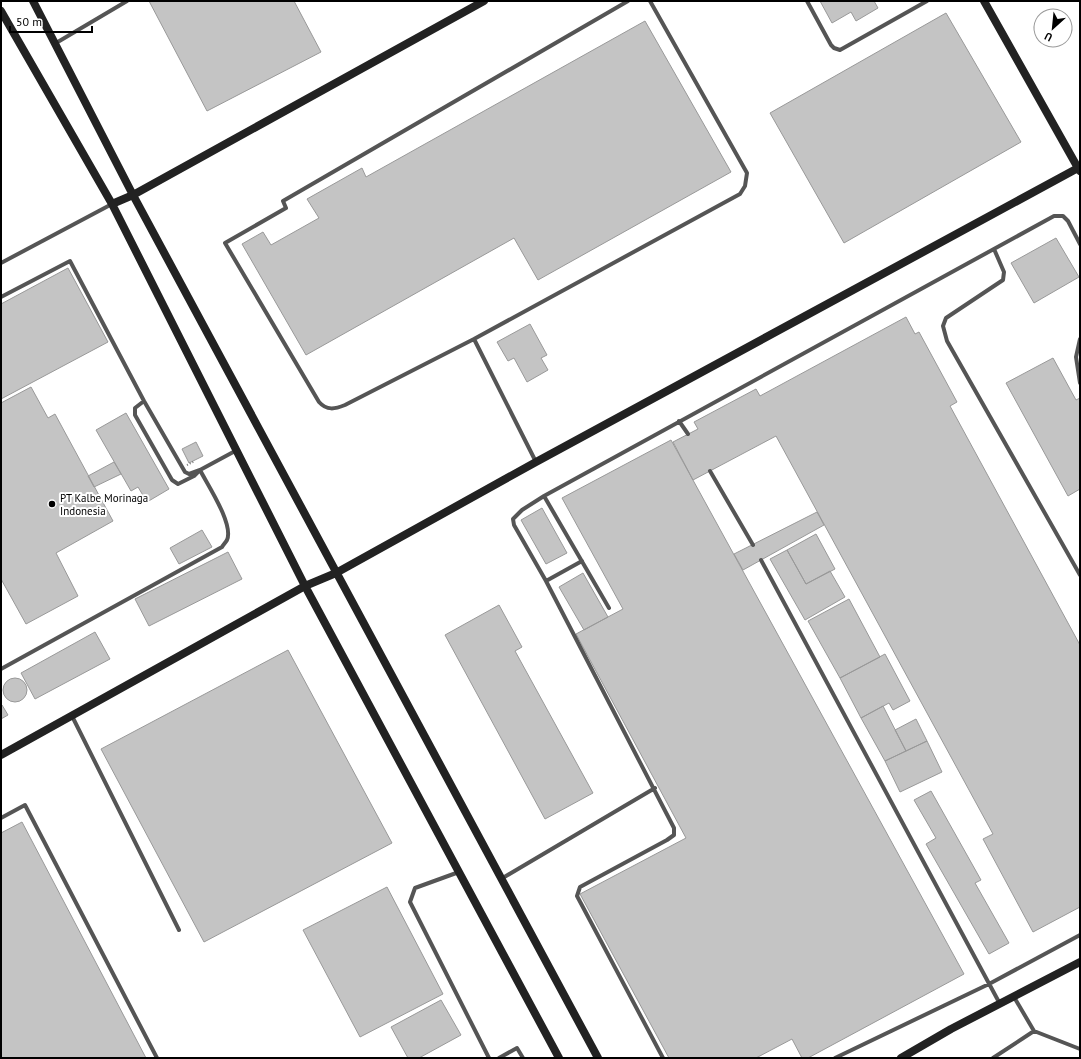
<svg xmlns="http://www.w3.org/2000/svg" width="1081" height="1059" font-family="'PT Sans',sans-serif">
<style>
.building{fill:#c4c4c4;stroke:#999}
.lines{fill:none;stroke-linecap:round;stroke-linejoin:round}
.path{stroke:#777;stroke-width:2;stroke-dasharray:1 2;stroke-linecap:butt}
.lane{stroke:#555;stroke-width:4}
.secondary{stroke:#222;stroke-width:8}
.poi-dot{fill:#000;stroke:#fff;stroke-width:1.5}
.labels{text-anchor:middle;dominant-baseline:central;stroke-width:4;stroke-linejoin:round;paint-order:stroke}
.poi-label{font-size:11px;fill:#000;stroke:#fff;text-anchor:start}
</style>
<rect width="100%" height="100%" fill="#fff"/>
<path class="building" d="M 149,1 L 294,1 L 321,52 L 207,111 Z
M 820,1 L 874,1 L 878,8 L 856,21 L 851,12 L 832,23 Z
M 946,13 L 1021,142 L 844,243 L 770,113 Z
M 645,21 L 731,172 L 538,280 L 514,238 L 306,355 L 242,244 L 263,232 L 271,245 L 319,218 L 307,199 L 362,168 L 366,177 Z
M 1056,238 L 1079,277 L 1034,303 L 1011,263 Z
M 68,268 L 108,342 L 1,399 L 1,304 Z
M 906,317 L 915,334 L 919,332 L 957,402 L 950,406 L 1080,645 L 1080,907 L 1033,932 L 983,839 L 993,834 L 776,436 L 693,480 L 673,442 L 698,429 L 694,422 L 756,389 L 760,396 Z
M 530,324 L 547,355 L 541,358 L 548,370 L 527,382 L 514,358 L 508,361 L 497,342 Z
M 1053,358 L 1076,400 L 1080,398 L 1080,489 L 1068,496 L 1006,383 Z
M 31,387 L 48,418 L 55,414 L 113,521 L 56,553 L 78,596 L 26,624 L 1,579 L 1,403 Z
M 126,413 L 169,489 L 147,502 L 138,487 L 131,491 L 96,430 Z
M 671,440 L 964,974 L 808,1058 L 802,1058 L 792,1039 L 756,1058 L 669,1058 L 580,894 L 686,838 L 576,634 L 623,609 L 562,498 Z
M 196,442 L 203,456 L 189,463 L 182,449 Z
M 114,462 L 121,474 L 94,487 L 88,476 Z
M 542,508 L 567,553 L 546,564 L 521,520 Z
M 817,512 L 824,525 L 743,570 L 734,554 Z
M 202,530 L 212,547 L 179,564 L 170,548 Z
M 816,534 L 835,569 L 806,584 L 787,550 Z
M 787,550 L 806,584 L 830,571 L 845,597 L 805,620 L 770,559 Z
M 228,552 L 242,579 L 149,626 L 135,599 Z
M 583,573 L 608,617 L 584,630 L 559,587 Z
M 849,599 L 880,657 L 840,678 L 808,621 Z
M 499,605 L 522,647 L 515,651 L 593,793 L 545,819 L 445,635 Z
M 95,632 L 110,659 L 35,699 L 21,673 Z
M 288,650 L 392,843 L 204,942 L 101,749 Z
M 885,654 L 910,701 L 893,710 L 889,703 L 861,718 L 840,678 Z
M3 690a12 12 0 1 1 24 0a12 12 0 1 1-24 0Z
M 2,705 L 8,715 L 1,719 L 1,706 Z
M 883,706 L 906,751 L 885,761 L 861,718 Z
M 916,719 L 927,741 L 906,751 L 895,730 Z
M 927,741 L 942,772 L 900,792 L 885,761 Z
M 931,791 L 981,880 L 975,883 L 1009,943 L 989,954 L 926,844 L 936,838 L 914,800 Z
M 22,822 L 146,1058 L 1,1058 L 1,833 Z
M 387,887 L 443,994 L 360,1037 L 303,930 Z
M 441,1000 L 461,1035 L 419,1058 L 408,1058 L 391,1027 Z"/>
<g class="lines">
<path class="path" d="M 187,465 L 195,461"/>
<path class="lane" d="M 628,1 L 283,201 L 286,208 L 225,243 L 319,402 C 327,411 335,409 345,405 L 474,339 L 740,194 L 745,186 L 747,173 L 650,1
M 807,1 L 831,45 L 834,48 L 840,50 L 927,1
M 56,43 L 127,1
M 994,249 L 1004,272 L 1003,280 L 946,318 L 943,326 L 947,341 L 1080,575
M 1,263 L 112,204
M 1,297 L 70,261 L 144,401 L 185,472 L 189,474 L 200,470 L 237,450
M 474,339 L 536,462
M 1080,339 L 1076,357 L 1080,383
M 144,401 L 135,408 L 135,415 L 172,480 L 178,484 L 194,476 L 198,472
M 679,421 L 688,434
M 710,471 L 753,545
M 544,496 L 609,608
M 761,560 L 1000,1004
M 546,581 L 582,561
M 1,669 L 222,547 C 223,545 226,542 227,540 C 234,524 207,484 200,470
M 72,716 L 179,930
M 1,818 L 25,805 L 157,1058
M 459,872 L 415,888 L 410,902 L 489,1058
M 501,879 L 655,788
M 1014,997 L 1034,1031 L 1080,1049
M 499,1058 L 517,1048 L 523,1058
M 663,1058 L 577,896 L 580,887 L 667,840 L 674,835 L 674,828 L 546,581 L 514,525 L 513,519 L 522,510 L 544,496 L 1054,216 L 1063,216 L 1068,221 L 1080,244
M 835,1058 L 989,984 L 1080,935
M 993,1058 L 1034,1031"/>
<path class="secondary" d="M 33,1 L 133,195 L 598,1058
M 984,1 L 1078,168
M 1,11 L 112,204 L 305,586 L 559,1058
M 112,204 L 133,195 L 484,1
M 1,755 L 305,586 L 336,573 L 536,462 L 1078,168 L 1080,171
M 901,1058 L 951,1029 L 1080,962"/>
</g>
<circle class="poi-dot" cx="52" cy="504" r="4"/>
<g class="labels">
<g class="poi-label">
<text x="60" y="498">PT Kalbe Morinaga<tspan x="60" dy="13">Indonesia</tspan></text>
</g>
</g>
<rect width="1081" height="1059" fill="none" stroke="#000000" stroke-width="4"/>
<g transform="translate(1053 28) rotate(207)"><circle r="19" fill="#ffffff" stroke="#999999"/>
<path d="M0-3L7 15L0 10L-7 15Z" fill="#000000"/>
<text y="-6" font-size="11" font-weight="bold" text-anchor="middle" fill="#000000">U</text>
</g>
<path d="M10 26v6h82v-6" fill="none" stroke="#000000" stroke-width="2"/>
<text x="16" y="26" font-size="12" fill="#000000" stroke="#ffffff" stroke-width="3" paint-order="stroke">50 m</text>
</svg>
